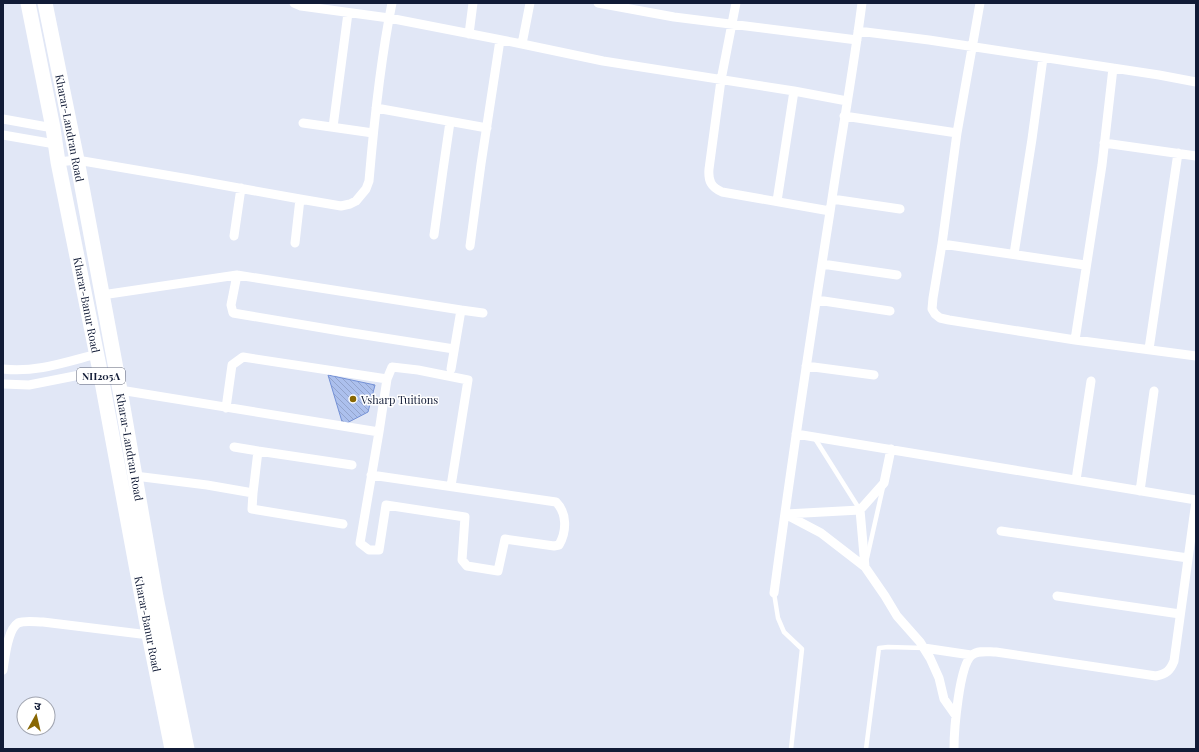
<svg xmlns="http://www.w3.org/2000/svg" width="1199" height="752" font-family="'Playfair Display','Noto Sans Devanagari',serif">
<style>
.building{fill:url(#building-back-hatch);stroke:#7491d6}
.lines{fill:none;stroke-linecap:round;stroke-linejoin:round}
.service{stroke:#fff;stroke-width:4.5}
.minor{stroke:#fff;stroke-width:9}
.trunk{stroke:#fff;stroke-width:15}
.poi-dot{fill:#886703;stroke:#fff;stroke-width:1.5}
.labels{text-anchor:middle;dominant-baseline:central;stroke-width:3;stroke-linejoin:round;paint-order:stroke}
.shield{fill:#fff;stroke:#585f72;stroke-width:1}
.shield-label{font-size:10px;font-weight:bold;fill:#111b36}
.street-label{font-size:11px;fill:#111b36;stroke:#fff}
.poi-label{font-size:11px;fill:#111b36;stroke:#fff;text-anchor:start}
</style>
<defs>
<pattern id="building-back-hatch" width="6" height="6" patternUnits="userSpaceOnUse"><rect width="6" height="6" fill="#acc0ed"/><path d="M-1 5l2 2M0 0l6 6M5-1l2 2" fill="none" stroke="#93a4cc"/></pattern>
</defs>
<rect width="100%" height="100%" fill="#e1e7f6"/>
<path class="building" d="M 328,375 L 375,385 L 368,412 L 343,425 Z"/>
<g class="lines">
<path class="service" d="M 814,437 L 860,510
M 867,558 L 883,487
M 774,593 L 778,618 L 784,632 L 802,649 L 791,749
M 866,749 L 879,648 L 888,647 L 924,648"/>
<path class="minor" d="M 294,3 L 301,6 L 389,18 L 522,44 L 530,3
M 598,3 L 674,17 L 857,40
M 736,3 L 721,80 L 709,169 C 708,181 711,187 722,192 L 830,211
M 980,3 L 957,133 L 942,244 L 933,298 L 932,309 L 935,314 L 940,318 L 949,320 L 1075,340 L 1196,356
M 858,31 L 929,40 L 1159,75 L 1196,82
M 469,34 L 473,3
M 522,44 L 603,61 L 794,91 L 847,101
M 376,108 L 487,128
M 844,116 L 957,133
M 3,119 L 53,128
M 303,123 L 373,133
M 333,127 L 348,13
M 3,135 L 55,144
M 1104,143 L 1196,156
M 58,162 L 77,160 L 189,179 L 300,199 L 341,206 L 350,204 L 356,201 L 366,189 L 369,181 C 374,122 380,62 392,3
M 832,199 L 900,209
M 777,201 L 794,91
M 434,235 L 443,170 L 450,122
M 234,236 L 241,188
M 295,243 L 300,199
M 942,244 L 1085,265
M 470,246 L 481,164 L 500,40
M 1014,254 L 1032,139 L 1043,58
M 822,264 L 897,275
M 237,275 L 231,305 L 233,313 L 346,332 L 454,349
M 102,295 L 237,275 L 461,310 L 483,313
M 817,300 L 890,311
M 1075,340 L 1102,165 L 1113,68
M 1149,349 L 1178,153
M 806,366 L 874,375
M 3,369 C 35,373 66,362 97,354
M 451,369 L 461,310
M 387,379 L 392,367 L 418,370 L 468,380 L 451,486
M 3,384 L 29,385 L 100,371
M 120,390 L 379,432 L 360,543 L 369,550 L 379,550 L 386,505 L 465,517 L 462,560 L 467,566 L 498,571 L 505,539 L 554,546 L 559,545 C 567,531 567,513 556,502 L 371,475
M 226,408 L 232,365 L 243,357 L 387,379 L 379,432
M 796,434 L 1196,500
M 234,447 L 258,451
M 135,476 L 207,485 L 253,493 L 258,451 L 352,465
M 1076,480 L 1091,381
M 1140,491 L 1154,391
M 253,493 L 252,509 L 343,524
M 860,510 L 865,567
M 785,514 L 821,533 L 865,567 L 885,596 L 897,616 L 920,642 L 930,658 L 939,678 L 944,699 L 956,716
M 786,514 L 860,510 L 884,483 L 891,449
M 1001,531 L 1188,558
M 774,593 C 791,466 810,339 830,212 C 840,143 853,73 862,3
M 1057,596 L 1180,614
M 924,648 L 971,655
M 3,670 C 5,658 7,630 18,623 C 25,620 36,622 43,622 L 149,635
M 954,749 C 954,731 959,665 972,655 C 978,650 988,652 996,652 L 1156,676 C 1166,674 1170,671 1174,661 L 1196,501"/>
<path class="trunk" d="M 28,3 L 53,128 L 58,162 L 100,371 L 149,635 L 172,749
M 45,3 L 77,160 L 120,390 L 156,597 L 187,749"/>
</g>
<circle class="poi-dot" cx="353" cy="399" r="4"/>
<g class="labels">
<rect class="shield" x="77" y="368" width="48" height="16" rx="3"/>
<g class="shield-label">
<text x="101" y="376">NH205A</text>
</g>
<g class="street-label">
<text transform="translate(70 128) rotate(79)">Kharar-Landran Road</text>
<text transform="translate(87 305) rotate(79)">Kharar-Banur Road</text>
<text transform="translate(130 447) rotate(80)">Kharar-Landran Road</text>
<text transform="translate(148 624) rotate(79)">Kharar-Banur Road</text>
</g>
<g class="poi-label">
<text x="361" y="399">Vsharp Tuitions</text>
</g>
</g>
<rect width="1199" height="752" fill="none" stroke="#111b36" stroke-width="8"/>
<g transform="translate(36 716) rotate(8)"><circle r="19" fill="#ffffff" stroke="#a0a4af"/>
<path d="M0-3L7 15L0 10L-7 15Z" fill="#886703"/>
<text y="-6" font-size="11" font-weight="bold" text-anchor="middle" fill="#111b36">उ</text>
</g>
</svg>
